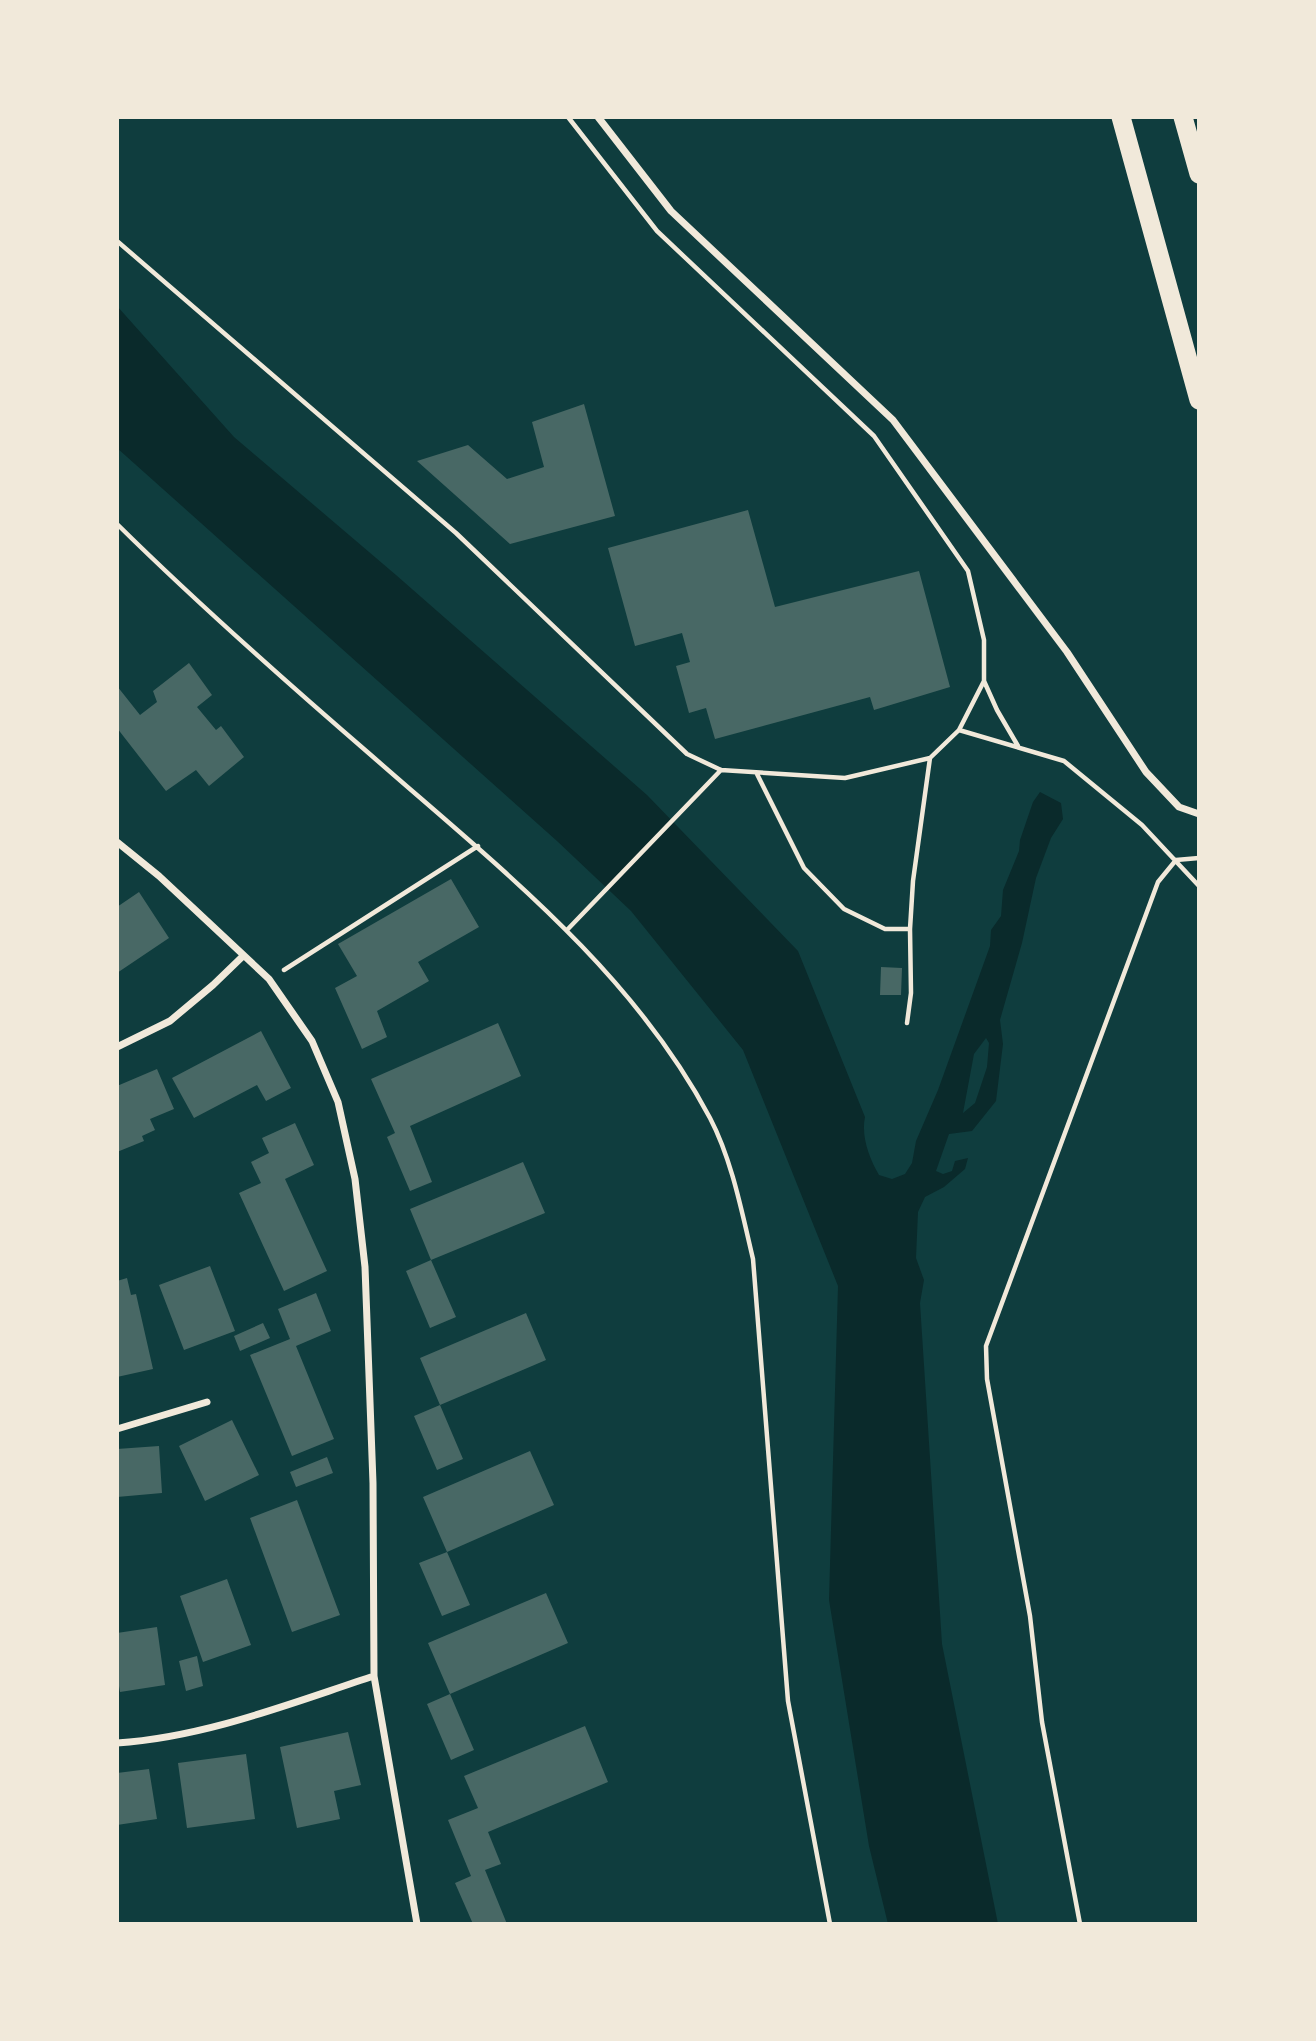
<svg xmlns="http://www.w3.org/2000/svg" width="1316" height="2041" font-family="Helvetica,sans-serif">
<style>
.water{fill:#0a2a2b;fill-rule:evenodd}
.building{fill:#486865}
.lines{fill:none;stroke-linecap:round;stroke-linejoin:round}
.path{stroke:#f1e9da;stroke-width:4.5}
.minor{stroke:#f1e9da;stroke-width:7}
.trunk{stroke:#f1e9da;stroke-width:19}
</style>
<rect width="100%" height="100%" fill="#0f3d3e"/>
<path class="water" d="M 117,306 L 234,437 L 396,575 L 647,795 L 798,951 L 865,1117 C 861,1136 869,1158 879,1175 L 892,1179 L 905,1174 L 912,1163 L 916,1141 L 938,1090 L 990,946 L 991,930 L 1001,916 L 1003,890 L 1019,851 L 1020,840 L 1033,802 L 1040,792 L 1061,803 L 1063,819 L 1051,838 L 1036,878 L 1022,943 L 1000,1020 L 1003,1044 L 996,1101 L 972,1131 L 949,1134 L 936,1171 L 943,1174 L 952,1171 L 955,1161 L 968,1158 L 965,1169 L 944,1187 L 925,1197 L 918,1212 L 916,1258 L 924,1280 L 920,1303 L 942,1644 L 998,1924 L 888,1924 L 869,1846 L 829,1600 L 838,1286 L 743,1050 L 631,911 L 557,841 L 117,448 ZM 986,1038 L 989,1043 L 987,1067 L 975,1103 L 963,1113 L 974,1054 Z"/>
<path class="building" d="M 584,404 L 615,516 L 510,544 L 417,461 L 468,445 L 507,479 L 544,467 L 532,422 Z
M 748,510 L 775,607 L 919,571 L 950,687 L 874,710 L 870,697 L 715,739 L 706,708 L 689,713 L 676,666 L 690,662 L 682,633 L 635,646 L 608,548 Z
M 189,663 L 212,695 L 197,707 L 216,730 L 221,726 L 244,757 L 209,786 L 196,770 L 166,791 L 117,728 L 117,686 L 140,715 L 157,702 L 153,691 Z
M 451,879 L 479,927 L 418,962 L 429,981 L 377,1011 L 387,1037 L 362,1049 L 335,988 L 357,976 L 338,944 Z
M 139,892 L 169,938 L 117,973 L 117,907 Z
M 881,967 L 902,968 L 901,995 L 880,995 Z
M 498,1023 L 521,1076 L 410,1126 L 432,1182 L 410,1191 L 387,1137 L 395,1133 L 371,1079 Z
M 261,1031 L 291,1088 L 266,1101 L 257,1085 L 194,1118 L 172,1078 Z
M 157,1069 L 174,1109 L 150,1119 L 155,1130 L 142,1136 L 144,1141 L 117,1152 L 117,1086 Z
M 295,1123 L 314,1165 L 285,1179 L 327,1271 L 284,1291 L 239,1193 L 261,1183 L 251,1162 L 269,1153 L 262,1138 Z
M 523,1162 L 545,1213 L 431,1260 L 456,1317 L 430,1328 L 406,1271 L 431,1260 L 410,1209 Z
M 210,1266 L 235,1331 L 184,1350 L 159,1285 Z
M 127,1278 L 131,1295 L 136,1294 L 153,1369 L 117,1377 L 117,1281 Z
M 316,1293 L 331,1331 L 296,1346 L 334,1439 L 292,1456 L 250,1355 L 290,1339 L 278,1309 Z
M 526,1313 L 546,1360 L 440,1405 L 420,1358 Z
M 263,1323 L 270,1338 L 240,1351 L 234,1336 Z
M 440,1405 L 463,1459 L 437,1470 L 414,1416 Z
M 232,1420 L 259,1475 L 205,1501 L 179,1446 Z
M 159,1446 L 162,1493 L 117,1497 L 117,1449 Z
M 530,1451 L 554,1505 L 447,1552 L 470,1605 L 442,1616 L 419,1563 L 447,1552 L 423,1497 Z
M 327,1457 L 333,1473 L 296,1487 L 290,1472 Z
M 297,1500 L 340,1615 L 292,1632 L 250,1518 Z
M 227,1579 L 251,1645 L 203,1662 L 180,1596 Z
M 546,1593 L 568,1643 L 450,1694 L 428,1643 Z
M 157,1627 L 165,1685 L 120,1692 L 117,1674 L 117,1633 Z
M 197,1656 L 203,1686 L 186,1691 L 179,1661 Z
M 450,1694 L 474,1750 L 451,1760 L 427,1704 Z
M 585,1726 L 608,1782 L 488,1832 L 501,1864 L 485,1870 L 507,1924 L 473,1924 L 455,1883 L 471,1876 L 448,1820 L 478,1808 L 464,1776 Z
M 348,1732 L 361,1785 L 334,1791 L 340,1819 L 297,1828 L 280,1747 Z
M 246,1754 L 255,1819 L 187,1828 L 178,1763 Z
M 149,1769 L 157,1819 L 117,1825 L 117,1773 Z"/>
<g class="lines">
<path class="path" d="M 568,117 L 657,231 L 874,436 L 968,571 L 984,640 L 984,681 L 997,710 L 1018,746
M 117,241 L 456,533 L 687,754 L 721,770 L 845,778 L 930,758 L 959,730 L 984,681
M 117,524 C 199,605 285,681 372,756 C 496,865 631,969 710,1118 C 732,1160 742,1213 753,1259 L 788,1701 L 830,1924
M 959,730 L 1064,761 L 1142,825 L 1199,886
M 757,774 L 804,868 L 844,909 L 885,929 L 910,929 L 913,881 L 930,758
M 567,930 L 721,770
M 284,970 L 478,846
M 907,1023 L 911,993 L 910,929
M 1080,1924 L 1042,1722 L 1030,1616 L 987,1379 L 986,1346 L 1158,882 L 1176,860 L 1199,858"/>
<path class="minor" d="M 598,117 L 671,211 L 893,420 L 1067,652 L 1146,772 L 1179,807 L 1199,814
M 117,842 L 159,876 L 269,979 L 312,1041 L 338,1102 L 355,1179 L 365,1267 L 373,1483 L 374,1676 L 417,1924
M 117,1047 L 170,1021 L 213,985 L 242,957
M 117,1429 L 207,1402
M 117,1743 C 206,1737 291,1703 374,1676"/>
<path class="trunk" d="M 1121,117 L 1199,400
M 1183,117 L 1199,174"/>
</g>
<rect width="1316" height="2041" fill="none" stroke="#f1e9da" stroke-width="238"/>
</svg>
